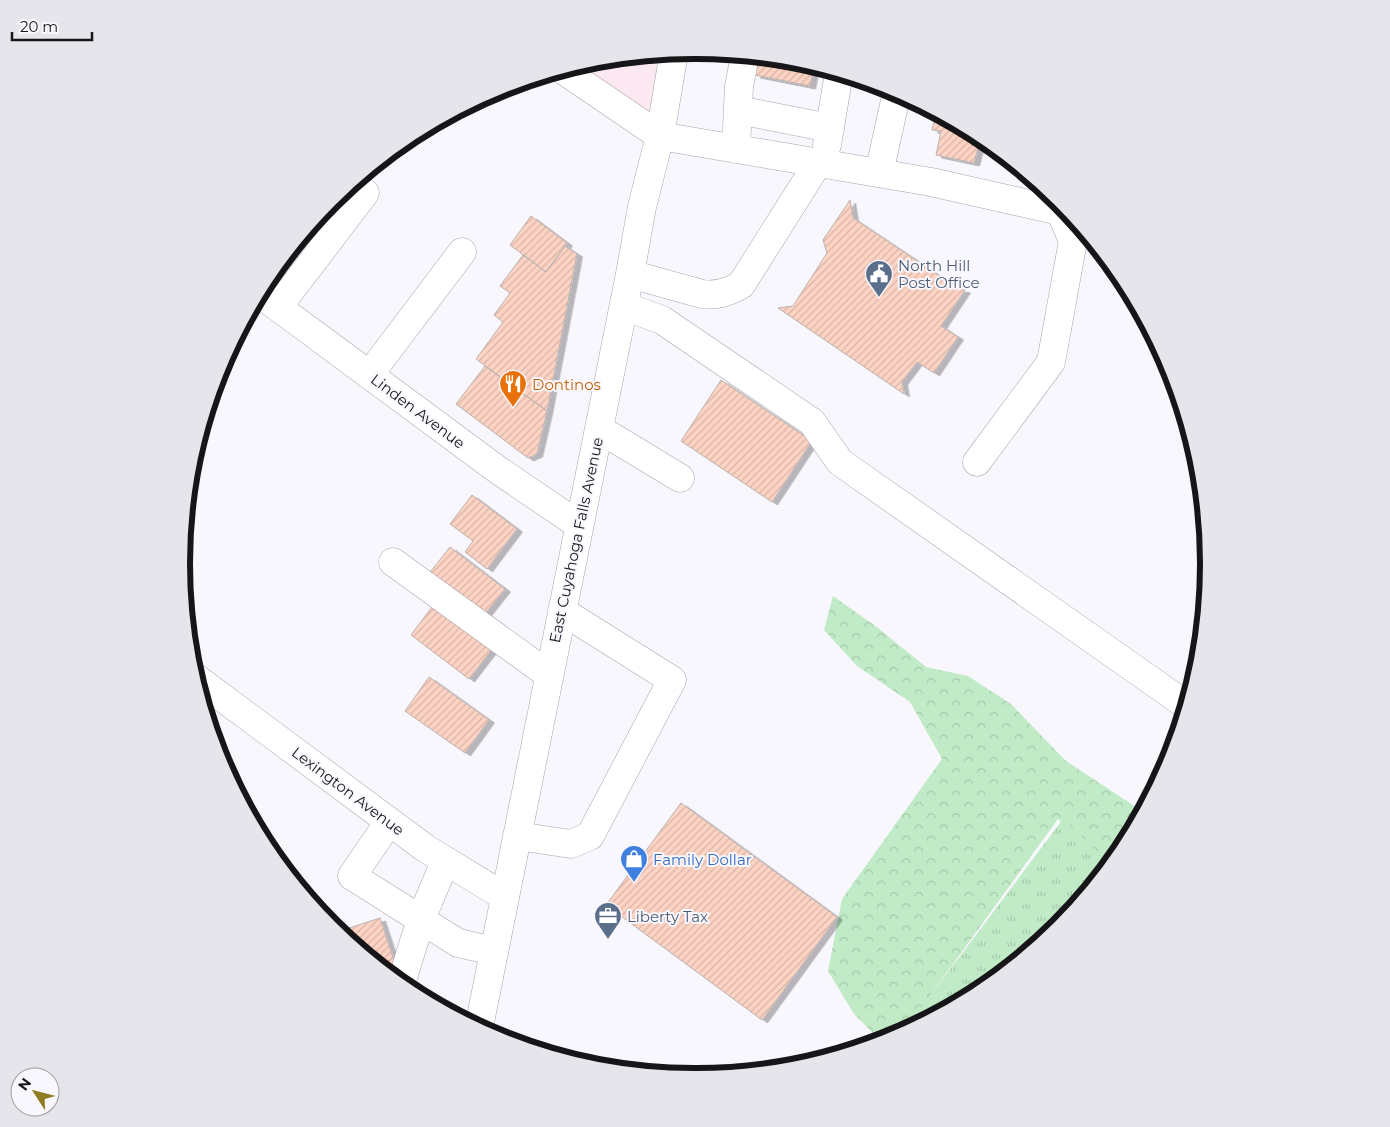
<svg xmlns="http://www.w3.org/2000/svg" width="1390" height="1127" font-family="Montserrat,sans-serif">
<style>
.education{fill:#fce8f0}
.forest{fill:url(#forest-crowns)}
.park{fill:url(#park-tufts)}
.building{fill:url(#building-hatch);stroke:#bbb2af;filter:url(#shadow)}
.lines{fill:none;stroke-linecap:round;stroke-linejoin:round}
.minor-casing{stroke:#a7a5ac;stroke-width:29}
.minor{stroke:#fff;stroke-width:28}
.labels{text-anchor:middle;dominant-baseline:central;stroke-width:4;stroke-linejoin:round;paint-order:stroke}
.service-label{font-size:15px;fill:#4e5e75;stroke:#f9f7fe;text-anchor:start}
.food-label{font-size:15px;fill:#c56008;stroke:#f9f7fe;text-anchor:start}
.street-label{font-size:15px;fill:#161518;stroke:#f9f7fe}
.shop-label{font-size:15px;fill:#366cbe;stroke:#f9f7fe;text-anchor:start}
.rim{fill:none;stroke:#161518;stroke-width:6}
</style>
<defs>
<pattern id="forest-crowns" width="20" height="18" patternUnits="userSpaceOnUse" patternTransform="scale(1.25)"><rect width="20" height="18" fill="#c1ebc6"/><path d="M2 6a3 3 0 1 1 6 0M12 15a3 3 0 1 1 6 0" fill="none" stroke="#a5c9a9"/></pattern>
<pattern id="park-tufts" width="24" height="20" patternUnits="userSpaceOnUse" patternTransform="scale(1.25)"><rect width="24" height="20" fill="#c1ebc6"/><path d="M3 7l-1-3M5 7V3M7 7l1-3M15 17l-1-3M17 17v-4M19 17l1-3" fill="none" stroke="#a5c9a9"/></pattern>
<pattern id="building-hatch" width="6" height="6" patternUnits="userSpaceOnUse" patternTransform="scale(1.25)"><rect width="6" height="6" fill="#fdd3c3"/><path d="M-1 1l2-2M0 6l6-6M5 7l2-2" fill="none" stroke="#d8b4a7"/></pattern>
<filter id="shadow"><feDropShadow dx="5.5" dy="3" stdDeviation="0" flood-color="#0004"/></filter>
</defs>
<rect width="100%" height="100%" fill="#f9f7fe"/>
<path class="education" d="M 674,52 L 660,136 L 563,70 L 595,60 Z"/>
<path class="forest" d="M 833,596 L 878,628 L 926,667 L 968,676 L 1011,704 L 1066,761 L 1142,811 L 1122,849 L 1109,864 L 1058,819 L 922,1007 L 929,1018 L 891,1038 L 881,1041 L 854,1014 L 828,971 L 842,899 L 942,759 L 910,702 L 857,666 L 824,630 Z"/>
<path class="park" d="M 1063,819 L 1110,863 L 1058,927 L 980,991 L 929,1018 L 921,1008 Z"/>
<path class="building" d="M 759,56 L 795,60 L 814,66 L 810,86 L 755,75 Z
M 936,113 L 981,137 L 974,163 L 936,155 L 941,131 L 932,130 Z
M 850,200 L 853,218 L 959,289 L 965,290 L 941,326 L 958,337 L 934,373 L 917,362 L 902,382 L 904,394 L 778,308 L 793,306 L 827,253 L 823,240 Z
M 531,216 L 567,243 L 546,272 L 510,245 Z
M 565,246 L 577,254 L 547,411 L 476,359 L 503,322 L 494,315 L 510,293 L 500,286 L 523,255 L 546,272 Z
M 485,366 L 547,411 L 537,454 L 528,458 L 456,404 Z
M 721,380 L 812,441 L 772,502 L 681,441 Z
M 472,495 L 517,529 L 487,569 L 465,552 L 473,541 L 450,524 Z
M 450,547 L 505,589 L 478,623 L 423,581 Z
M 438,599 L 496,644 L 469,679 L 411,635 Z
M 429,677 L 489,720 L 465,753 L 405,711 Z
M 681,803 L 837,917 L 762,1020 L 606,905 Z
M 380,918 L 396,967 L 385,970 L 341,934 L 340,931 Z"/>
<g class="lines">
<defs>
<path id="minor" d="M 563,70 L 660,136 L 931,182 L 1060,211 L 1073,241 L 1051,362 L 977,462
M 738,110 L 830,128
M 827,145 L 839,73
M 736,149 L 739,87 L 745,55
M 879,173 L 897,92
M 630,274 L 702,294 C 717,296 728,292 741,285 L 818,163
M 260,294 L 498,470 L 579,525
M 624,306 L 662,320 L 812,422 L 840,462 L 1186,705
M 278,307 L 365,193
M 369,375 L 462,252
M 599,429 L 680,478
M 393,562 L 549,675
M 196,678 L 425,848 L 505,897
M 389,822 L 352,876 L 458,943 L 494,951
M 517,836 L 571,844 L 590,836 L 672,680 L 562,611
M 401,984 L 421,919 L 445,862
M 479,1027 L 630,274 L 642,207 L 660,136 L 674,52"/>
</defs>
<use href="#minor" class="minor-casing"/>
<use href="#minor" class="minor"/>
</g>
<defs>
<symbol id="civic-pin" viewBox="-11 -11 22 30"><path d="M0 17L-7.5 6A9.5 9.5 0 1 1 7.5 6Z" fill="#5c6f8a" stroke="#f9f7fe"/><path d="M-.6-6.5H3V-4.5H.6V-3L4-1V1h2V6H-6V1h2V-1L-.6-3ZM-1.2 2.5V6h2.4V2.5Z" fill="#fff"/></symbol>
<symbol id="restaurant-pin" viewBox="-11 -11 22 30"><path d="M0 17L-7.5 6A9.5 9.5 0 1 1 7.5 6Z" fill="#e8710a" stroke="#f9f7fe"/><path d="M-5-6h1v4h1v-4h1v4h1v-4h1v5L-1.5 .5V6h-2V.5L-5-1ZM5-6V6H3V1.5H1.5Q1.5-4 5-6Z" fill="#fff"/></symbol>
<symbol id="shop-pin" viewBox="-11 -11 22 30"><path d="M0 17L-7.5 6A9.5 9.5 0 1 1 7.5 6Z" fill="#3f7fe0" stroke="#f9f7fe"/><path d="M-5-2.5h2.3a2.7 3.5 0 0 1 5.4 0H5L5.5 6h-11ZM-1.5-2.5h3a1.5 2.3 0 0 0-3 0Z" fill="#fff"/></symbol>
<symbol id="office-pin" viewBox="-11 -11 22 30"><path d="M0 17L-7.5 6A9.5 9.5 0 1 1 7.5 6Z" fill="#5c6f8a" stroke="#f9f7fe"/><path d="M-6-3h4V-5.5h4V-3h4V5H-6ZM-1-4.5V-3h2v-1.5ZM-6 0V1H6V0Z" fill="#fff"/></symbol>
</defs>
<g fill-rule="evenodd">
<use href="#civic-pin" x="863" y="258" width="32" height="43"/>
<use href="#restaurant-pin" x="497" y="368" width="32" height="43"/>
<use href="#shop-pin" x="618" y="843" width="32" height="43"/>
<use href="#office-pin" x="592" y="900" width="32" height="43"/>
</g>
<g class="labels">
<g class="service-label">
<text x="898" y="265">North Hill<tspan x="898" dy="17">Post Office</tspan></text>
<text x="627" y="916">Liberty Tax</text>
</g>
<g class="food-label">
<text x="532" y="384">Dontinos</text>
</g>
<g class="street-label">
<text transform="translate(418 411) rotate(37)">Linden Avenue</text>
<text transform="translate(576 540) rotate(-78)">East Cuyahoga Falls Avenue</text>
<text transform="translate(348 791) rotate(37)">Lexington Avenue</text>
</g>
<g class="shop-label">
<text x="653" y="859">Family Dollar</text>
</g>
</g>
<path d="M0 0H1390V1127H0ZM694 59H696A504 504 0 0 1 1200 563V564A504 504 0 0 1 696 1068H694A504 504 0 0 1 190 564V563A504 504 0 0 1 694 59Z" fill="#e7e5ec" fill-rule="evenodd"/>
<path class="rim" d="M694 59H696A504 504 0 0 1 1200 563V564A504 504 0 0 1 696 1068H694A504 504 0 0 1 190 564V563A504 504 0 0 1 694 59Z"/>
<g transform="translate(35 1092) rotate(306)"><circle r="24" fill="#f9f7fe" stroke="#9e9da2"/>
<path d="M0-4L9 19L0 12L-9 19Z" fill="#907d23"/>
<text y="-8" font-size="14" font-weight="bold" text-anchor="middle" fill="#161518">N</text>
</g>
<path d="M12 32v8h80v-8" fill="none" stroke="#161518" stroke-width="2.5"/>
<text x="20" y="32" font-size="15" fill="#161518" stroke="#f9f7fe" stroke-width="4" paint-order="stroke">20 m</text>
</svg>
